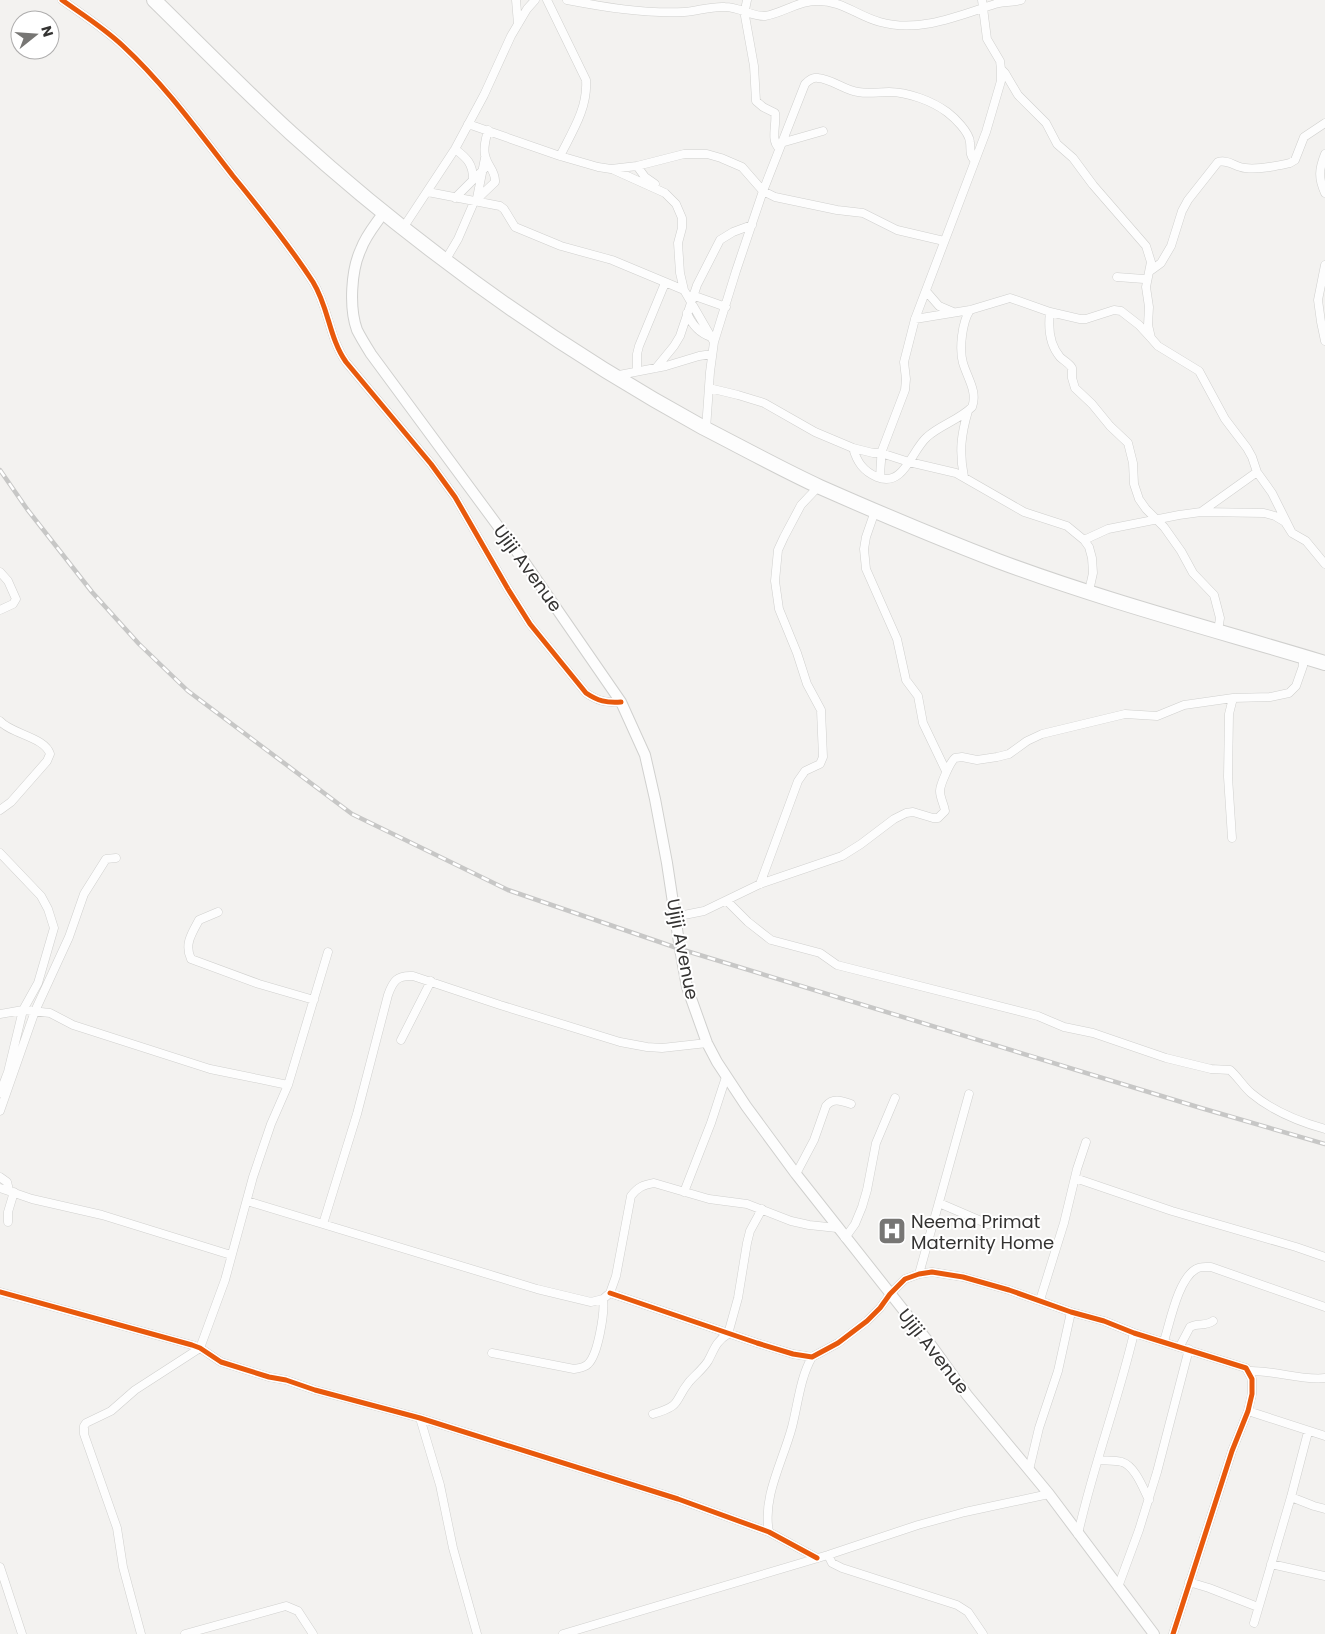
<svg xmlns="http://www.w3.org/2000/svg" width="1325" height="1634" font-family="Poppins,sans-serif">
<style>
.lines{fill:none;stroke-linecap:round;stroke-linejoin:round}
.street-casing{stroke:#d0d0ce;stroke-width:9}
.secondary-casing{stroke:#d0d0ce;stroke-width:12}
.highway-casing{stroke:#d0d0ce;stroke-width:16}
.street{stroke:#fdfdfd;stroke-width:8}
.secondary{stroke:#fdfdfd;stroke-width:10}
.highway{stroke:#fdfdfd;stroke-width:14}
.rail-casing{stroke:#c7c7c6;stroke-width:4.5}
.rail{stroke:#fff;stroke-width:2.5;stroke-dasharray:8;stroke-linecap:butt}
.cycleway-casing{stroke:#fff;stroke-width:8}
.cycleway{stroke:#e8590c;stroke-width:5}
.labels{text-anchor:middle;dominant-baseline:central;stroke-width:4;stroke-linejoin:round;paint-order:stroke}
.street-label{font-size:18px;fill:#343332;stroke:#fff}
.poi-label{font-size:18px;fill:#343332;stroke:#fff;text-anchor:start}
</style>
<rect width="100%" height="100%" fill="#f3f2f0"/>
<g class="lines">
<defs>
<path id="street" d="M 62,0 C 83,15 104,28 123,46 C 164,84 198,131 233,176 C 261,210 289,245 313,282 C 329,308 329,338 346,362 L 431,464 L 455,497 L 508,589 L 530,624 L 586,693 C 598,701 606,703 621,702
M 516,0 L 518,24
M 547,0 L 586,80 C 588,108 572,132 560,156
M 567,0 C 604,7 645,14 684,12 C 698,11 711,6 725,7 C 739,7 754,17 765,16 C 783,13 798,1 816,1 C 842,0 857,16 880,22 C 919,33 958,16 995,4 C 1003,1 1012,3 1021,0
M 747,0 L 745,10 L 745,16 L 754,66 L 756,101 L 763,107 L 775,113 C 777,124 770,140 779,148
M 982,0 L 987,39 L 1000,61 L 1001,69 L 1005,73 L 1018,95 L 1046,123 L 1057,144 L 1073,158 L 1093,185 L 1146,246 L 1151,262 L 1146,287 L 1149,307 L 1148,325 L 1151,338 L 1158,346 L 1199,371 L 1225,419 L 1247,448 L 1252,457 L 1257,472 L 1272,493 L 1292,533
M 468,124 L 560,156 L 598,167 L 611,169 L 637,166 L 684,154 L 707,154 L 721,158 L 742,167 L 763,191 L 775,197 L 837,210 L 863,213 L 897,230 L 944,241
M 781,143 L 823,131
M 455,149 C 467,158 473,164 473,179
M 1325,154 C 1319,169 1318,178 1325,193
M 637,166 L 645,177 L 655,184
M 614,170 L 665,193 L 676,204 L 682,218 L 682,228 L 678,243 L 680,273 L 684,290
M 428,192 L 500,206 L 504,209 L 515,227 L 561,246 L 612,260 L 684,290 L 714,342
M 455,198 L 484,169
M 477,198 L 485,158
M 403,228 L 455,149 L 484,95 L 511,36 L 527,9 L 535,0
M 445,261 L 458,239 L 474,202 L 495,182 C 496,171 487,166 485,155 C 483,147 486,138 488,130
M 1325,265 L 1318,300 L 1321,322 L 1325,341
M 1150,271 L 1161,263 L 1171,246 L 1182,211 L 1188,200 L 1218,162 C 1228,159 1235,167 1245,168 C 1259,170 1276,166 1290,163 L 1295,160 L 1304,137 L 1325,123
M 1117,277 L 1144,279 L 1147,281
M 926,291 L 939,306 L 953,312
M 692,295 L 726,307
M 1050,312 C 1048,328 1049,344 1060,357 C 1064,361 1069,363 1072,368 L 1072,378 L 1075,388 L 1092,404 L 1110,426 L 1128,443 L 1133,463 L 1134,484 L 1139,499 L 1146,509 L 1164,527 L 1181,551 L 1193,573 L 1214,595 L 1220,618 L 1218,631
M 687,313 C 692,325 699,333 711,337
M 915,319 L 970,310 L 1010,298 L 1050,312 L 1080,319 L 1086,319 L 1114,310 L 1121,311 L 1139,325 L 1150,337
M 656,368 L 674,346 L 680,336 L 697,285 L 720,240 L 733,232 L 752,225
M 637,371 L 637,354 L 639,346 L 665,283
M 614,376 L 666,366 L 699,356 L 712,354
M 709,388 L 738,395 L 764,403 L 815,432 L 853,448 L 873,453 L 881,453 L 909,462 L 956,473 L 1024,512 L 1067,526 L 1084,540 L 1089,547 L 1092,558 L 1093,573 L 1089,591
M 706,429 L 710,372 L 714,342 L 736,271 L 763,191 L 805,84 C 809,80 813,77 818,78 C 832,79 844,90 858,92 C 869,94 878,92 889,92 C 908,92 932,101 947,112 C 955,118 969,132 970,142 C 971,150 969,154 974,160
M 853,448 C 857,462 863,471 877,477 C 904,488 911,451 927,437 C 940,425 959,420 972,407 C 978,392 967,377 963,363 C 959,349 962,322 970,310
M 964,477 C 959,452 961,435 968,411
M 881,478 C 879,470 882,462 881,453 L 905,390 L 906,379 L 904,362 L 915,319 L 986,132 L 1001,81 L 1001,69
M 875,511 L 866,537 L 864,549 L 866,569 L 897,639 L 906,680 L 918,696 L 923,723 L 946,771
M 1201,512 L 1257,472
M 1084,540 L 1108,529 L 1179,515 L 1201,512 L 1264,513 L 1275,516 L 1285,522 L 1292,533 L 1306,541 L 1325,564
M 0,572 L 8,581 L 16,599 L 13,604 L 0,610
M 0,721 C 11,734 45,737 50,754 L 47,761 L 11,802 L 0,810
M 1232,838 L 1228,777 L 1229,714 L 1233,698
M 0,853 L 41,896 L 48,909 L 54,928 L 38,983 L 23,1010 L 8,1072 L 0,1093
M 760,884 L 798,781 L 805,771 L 820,764 L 823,757 L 821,710 L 807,684 L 797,653 L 779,609 L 775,581 L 778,550 L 784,537 L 801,505 L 819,486
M 727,901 L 748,922 L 771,940 L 820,953 L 837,965 L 1038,1016 L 1064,1027 L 1093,1033 L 1166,1058 L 1211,1069 L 1230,1070 C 1238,1077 1243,1086 1251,1093 C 1271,1110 1300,1122 1325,1129
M 218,912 L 199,920 C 192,933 184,944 191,959 L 259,984 L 314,1000
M 674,917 L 704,911 L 760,884 L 842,856 L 861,844 L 894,819 L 906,813 L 913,812 L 933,818 L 938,818 L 945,811 C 944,804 940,798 940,791 C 940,785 950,762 955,758 L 962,757 L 977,760 L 997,757 L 1009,754 L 1027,741 L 1042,734 L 1125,714 L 1157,716 L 1184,705 L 1233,698 L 1270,697 L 1289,693 L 1296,686 L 1303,666 L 1303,656
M 0,1014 L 23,1010 L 50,1013 L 73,1025 L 210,1069 L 288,1085
M 401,1040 L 431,981
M 0,1111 L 35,1011 L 69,937 L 84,894 L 106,859 L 116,858
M 796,1174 L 814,1140 L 826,1106 C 833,1097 842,1101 851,1104
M 0,1177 L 7,1182 L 9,1190
M 1075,1178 L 1172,1211 L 1296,1247 L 1325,1257
M 0,1188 L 32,1199 L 102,1215 L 231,1255
M 684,1192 L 711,1123 L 726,1077
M 247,1201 L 537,1289 L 591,1302 L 603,1299 L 610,1293 L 616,1276 L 631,1196 C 638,1187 643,1185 654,1183 L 709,1199 L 747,1204 L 791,1221 L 809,1225 L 837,1228
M 939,1203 L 988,1224
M 8,1222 L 8,1212 L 14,1192
M 323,1224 L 357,1114 L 388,995 C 393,981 397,975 413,976 L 500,1005 L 620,1042 L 647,1047 L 662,1048 L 707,1043
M 845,1238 L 855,1224 L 862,1207 L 867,1190 L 876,1143 L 895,1098
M 919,1274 L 969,1094
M 0,1292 L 192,1345 L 200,1348 L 221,1362 L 269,1377 L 286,1380 L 315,1390 L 420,1418 L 678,1499 L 769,1532 L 817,1558
M 610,1293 L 757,1343 L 793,1354 L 812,1357 L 838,1343 L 867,1321 L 880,1308 L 890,1294 L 905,1279 L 919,1274 L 932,1272 L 963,1277 L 1009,1290 L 1071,1312 L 1104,1321 L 1134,1333 L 1246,1368 L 1252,1379 L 1252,1394 L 1248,1411 L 1232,1451 L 1173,1634
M 1040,1300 L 1064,1223 L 1077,1169 L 1086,1142
M 1164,1341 C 1170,1323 1178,1279 1196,1269 C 1200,1266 1206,1267 1211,1267 L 1325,1307
M 1180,1346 L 1190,1327 C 1198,1322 1205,1327 1213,1321
M 492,1353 L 574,1369 C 579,1368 584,1368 588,1364 C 598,1355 605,1312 603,1299
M 1249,1371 C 1274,1370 1303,1381 1325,1378
M 1248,1411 L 1325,1436
M 653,1414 C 683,1405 673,1402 689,1382 C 695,1375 703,1369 708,1361 C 714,1350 716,1341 728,1334 L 738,1298 L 747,1243 L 750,1231 L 762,1209
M 420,1418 L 440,1485 L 453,1548 L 477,1634
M 1098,1460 C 1106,1461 1114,1460 1122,1462 C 1135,1466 1143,1488 1149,1500
M 1029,1470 L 1039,1428 L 1058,1371 L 1071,1312
M 1291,1497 L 1314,1506 L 1325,1509
M 769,1532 C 762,1497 783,1461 792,1427 C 798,1404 800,1378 812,1357
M 1078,1534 C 1093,1466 1118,1401 1134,1333
M 828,1555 L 832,1563 L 842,1568 L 957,1605 L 968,1612 L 983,1634
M 1271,1564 L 1325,1576
M 0,1567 L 22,1634
M 1189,1582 L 1209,1588 L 1258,1607
M 1118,1587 L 1139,1530 L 1157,1472 L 1189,1349
M 1254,1623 L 1291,1497 L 1308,1432
M 141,1634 L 123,1567 L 117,1528 L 84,1434 L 84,1426 L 86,1423 L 111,1411 L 135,1390 L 200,1348 L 225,1280 L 253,1177 L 271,1124 L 288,1085 L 328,952
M 185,1634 L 286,1606 L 298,1611 L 313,1634
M 563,1634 L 828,1555 L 918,1525 L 965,1512 L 1049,1494"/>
<path id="secondary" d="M 384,212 C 376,224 366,235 361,249 C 351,270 349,308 357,330 C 361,338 366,346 371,354 L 523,560 L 621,702 L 645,755 L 655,799 L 667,863 L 680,949 L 687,987 L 707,1043 L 717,1062 L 746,1106 L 796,1174 L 931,1345 L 967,1395 L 1049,1494 L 1154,1634"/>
<path id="highway" d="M 154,0 C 200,45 245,91 292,134 C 417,247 556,347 704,428 C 743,448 781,469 820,487 C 879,513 938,538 998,561 C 1105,601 1216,630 1325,663"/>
</defs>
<use href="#street" class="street-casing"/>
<use href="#secondary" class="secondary-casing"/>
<use href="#highway" class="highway-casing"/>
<use href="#street" class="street"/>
<use href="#secondary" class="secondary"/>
<use href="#highway" class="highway"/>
<defs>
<path id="rail" d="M 0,470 L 27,509 L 92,592 L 139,644 L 188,691 L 352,814 L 508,890 L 680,949 L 1201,1108 L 1325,1144"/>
</defs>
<use href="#rail" class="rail-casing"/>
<use href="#rail" class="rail"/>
<defs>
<path id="cycleway" d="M 62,0 C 83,15 104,28 123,46 C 164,84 198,131 233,176 C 261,210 289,245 313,282 C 329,308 329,338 346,362 L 431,464 L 455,497 L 508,589 L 530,624 L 586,693 C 598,701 606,703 621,702
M 0,1292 L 192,1345 L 200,1348 L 221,1362 L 269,1377 L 286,1380 L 315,1390 L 420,1418 L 678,1499 L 769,1532 L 817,1558
M 610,1293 L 757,1343 L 793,1354 L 812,1357 L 838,1343 L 867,1321 L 880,1308 L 890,1294 L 905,1279 L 919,1274 L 932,1272 L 963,1277 L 1009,1290 L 1071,1312 L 1104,1321 L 1134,1333 L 1246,1368 L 1252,1379 L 1252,1394 L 1248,1411 L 1232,1451 L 1173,1634"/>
</defs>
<use href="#cycleway" class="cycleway-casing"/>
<use href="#cycleway" class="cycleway"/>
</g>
<defs>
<symbol id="hospital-square" viewBox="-11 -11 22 22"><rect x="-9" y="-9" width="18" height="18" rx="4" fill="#777674" stroke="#fff"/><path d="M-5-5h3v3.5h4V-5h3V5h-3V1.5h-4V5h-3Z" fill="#fff"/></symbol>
</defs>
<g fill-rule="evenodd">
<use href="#hospital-square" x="876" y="1215" width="32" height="32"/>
</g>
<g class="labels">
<g class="street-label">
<text transform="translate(528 568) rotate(54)">Ujiji Avenue</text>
<text transform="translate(683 949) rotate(79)">Ujiji Avenue</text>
<text transform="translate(934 1351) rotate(52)">Ujiji Avenue</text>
</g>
<g class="poi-label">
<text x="911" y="1221">Neema Primat<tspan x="911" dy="21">Maternity Home</tspan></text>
</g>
</g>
<g transform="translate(35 35) rotate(73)"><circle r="24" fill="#ffffff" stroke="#aeadad"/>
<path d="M0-4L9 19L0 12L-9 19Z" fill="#777674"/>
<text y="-8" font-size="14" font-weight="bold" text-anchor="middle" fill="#343332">N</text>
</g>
</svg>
